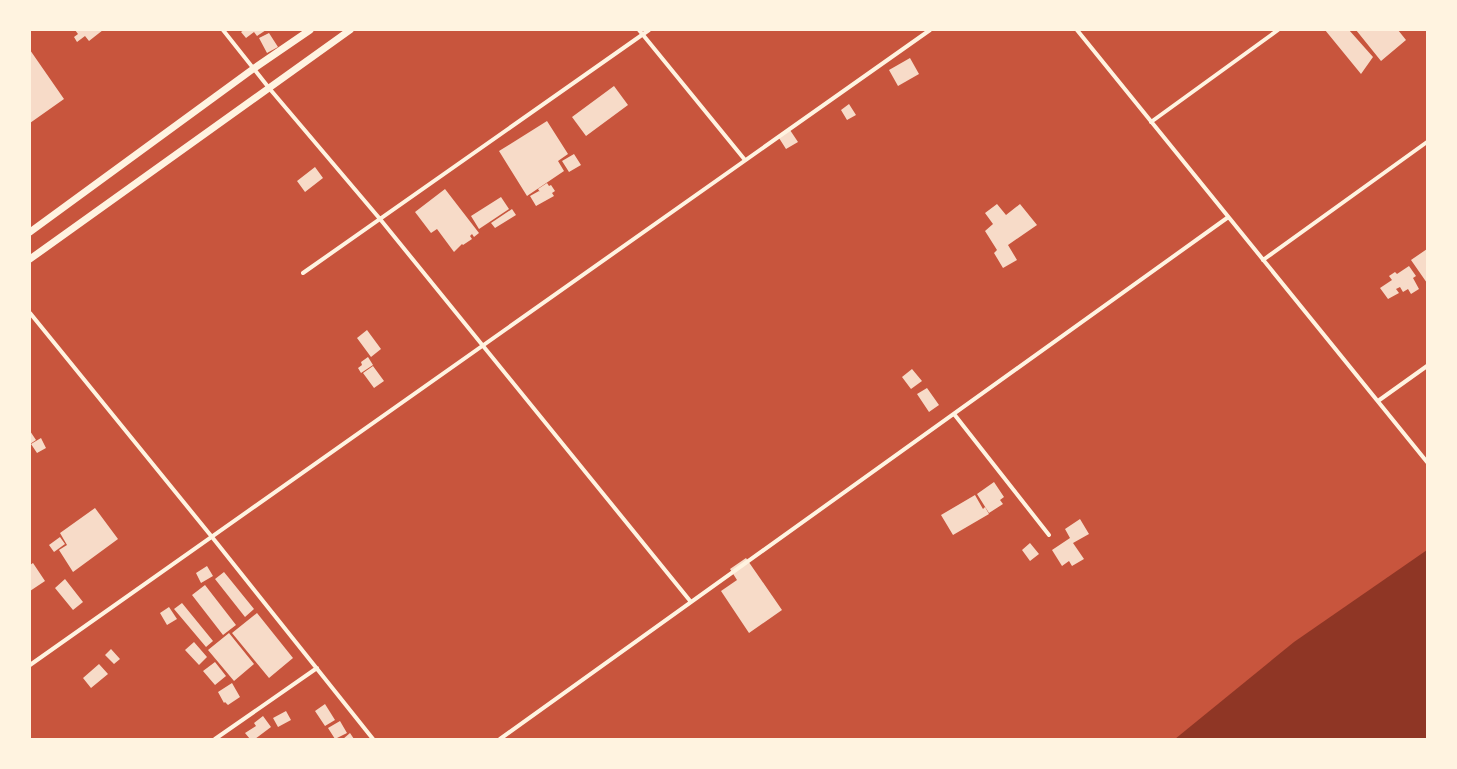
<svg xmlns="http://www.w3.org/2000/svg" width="1457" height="769" font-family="'IBM Plex Sans',sans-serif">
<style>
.water{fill:#8f3625}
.building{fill:#f7dbc8}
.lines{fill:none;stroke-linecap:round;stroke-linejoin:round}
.minor{stroke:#fff3e0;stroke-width:4}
.tertiary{stroke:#fff3e0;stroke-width:7}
</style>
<rect width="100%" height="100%" fill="#c8553d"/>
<path class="water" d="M 1427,550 L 1427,739 L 1175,739 L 1294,642 Z"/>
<path class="building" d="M 75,30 L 103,30 L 89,41 L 85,36 L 77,42 L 74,37 L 78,34 Z
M 244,30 L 266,30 L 257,36 L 254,32 L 246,38 L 241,32 Z
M 1325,30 L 1349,30 L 1373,57 L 1361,74 Z
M 1356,30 L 1398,30 L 1406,40 L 1381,61 Z
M 269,33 L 278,47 L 267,53 L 259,38 Z
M 30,50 L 64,99 L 30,123 Z
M 910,58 L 919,74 L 898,86 L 889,70 Z
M 614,86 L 628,105 L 586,136 L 572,117 Z
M 849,104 L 856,115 L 847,120 L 841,110 Z
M 547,121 L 568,154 L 558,161 L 564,171 L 527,196 L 499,151 Z
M 790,130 L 798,142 L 786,149 L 779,138 Z
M 574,154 L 581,165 L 569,172 L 562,161 Z
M 315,167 L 323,178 L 305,192 L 297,181 Z
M 547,183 L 549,186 L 551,185 L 555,191 L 552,193 L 554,196 L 536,206 L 530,196 L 539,191 L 540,192 L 538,189 Z
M 445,189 L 479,233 L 474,237 L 472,234 L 470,236 L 472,239 L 463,245 L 462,244 L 454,252 L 437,229 L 431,233 L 415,212 Z
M 501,197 L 509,209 L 479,229 L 471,216 Z
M 997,204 L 1006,215 L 1020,204 L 1037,225 L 1008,245 L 1017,260 L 1003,268 L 994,253 L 997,250 L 985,231 L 993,224 L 985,213 Z
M 512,209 L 516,215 L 495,228 L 491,223 Z
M 1427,249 L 1427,283 L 1411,260 Z
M 1409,266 L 1416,276 L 1413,278 L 1419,289 L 1411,294 L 1408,289 L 1403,292 L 1400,287 L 1396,289 L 1399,293 L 1388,299 L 1380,288 L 1392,280 L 1389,276 L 1395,272 L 1397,274 Z
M 367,330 L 381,349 L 371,357 L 357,338 Z
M 368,357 L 373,365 L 361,373 L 358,368 L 362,365 L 361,362 Z
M 373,366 L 384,381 L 374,388 L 363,373 Z
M 912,369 L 922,381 L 911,389 L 902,377 Z
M 927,388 L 939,405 L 929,412 L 917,394 Z
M 30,431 L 36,440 L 30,444 Z
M 41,438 L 46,448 L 37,453 L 31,444 Z
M 994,482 L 1004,497 L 1000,500 L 1003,504 L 989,513 L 977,494 Z
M 975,495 L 983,509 L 985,507 L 989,514 L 953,535 L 941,515 Z
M 95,508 L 118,539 L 73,572 L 59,550 L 67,545 L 60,533 Z
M 1080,519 L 1089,534 L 1073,543 L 1084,559 L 1072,566 L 1069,561 L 1062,566 L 1052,550 L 1070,538 L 1065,529 Z
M 60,537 L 65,544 L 54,552 L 49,545 Z
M 1030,543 L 1039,554 L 1030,561 L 1022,550 Z
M 746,558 L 782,610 L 749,633 L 721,591 L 737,580 L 730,569 Z
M 33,563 L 45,581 L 30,591 L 30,565 Z
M 207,566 L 213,576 L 201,583 L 196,573 Z
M 224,572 L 254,609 L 245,617 L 215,579 Z
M 65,579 L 83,602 L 73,610 L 55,588 Z
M 205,585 L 236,625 L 223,635 L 192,595 Z
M 182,603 L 213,641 L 206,647 L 174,609 Z
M 169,607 L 177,619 L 167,625 L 160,613 Z
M 257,613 L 293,658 L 269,678 L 232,633 Z
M 229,633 L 254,664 L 234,681 L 208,650 Z
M 194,642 L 207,657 L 199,665 L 185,650 Z
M 111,649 L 120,659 L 114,664 L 105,655 Z
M 215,662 L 226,676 L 215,685 L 203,671 Z
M 99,664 L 108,674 L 91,688 L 83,678 Z
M 232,683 L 240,697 L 228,705 L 225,702 L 224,703 L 218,692 Z
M 325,704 L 335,720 L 325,726 L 315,711 Z
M 286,711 L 291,720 L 278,727 L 273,718 Z
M 263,716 L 271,727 L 255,739 L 250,739 L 245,733 L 256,726 L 254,723 Z
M 340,721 L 347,733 L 335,739 L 328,728 Z
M 350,733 L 354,739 L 343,739 Z"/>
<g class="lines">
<path class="minor" d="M 223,30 L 269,88 L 380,219 L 691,602
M 639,30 L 745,160
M 1077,30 L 1427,462
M 1151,122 L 1278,30
M 1263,260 L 1427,142
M 303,273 L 649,30
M 30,313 L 212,537 L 373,739
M 1378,401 L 1427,366
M 954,414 L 1049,535
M 30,665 L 930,30
M 215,739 L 317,668
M 500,739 L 1227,218"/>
<path class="tertiary" d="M 30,232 L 253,69 L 310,30
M 30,259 L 350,30"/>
</g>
<rect width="1457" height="769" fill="none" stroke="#fff3e0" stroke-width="62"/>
</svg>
